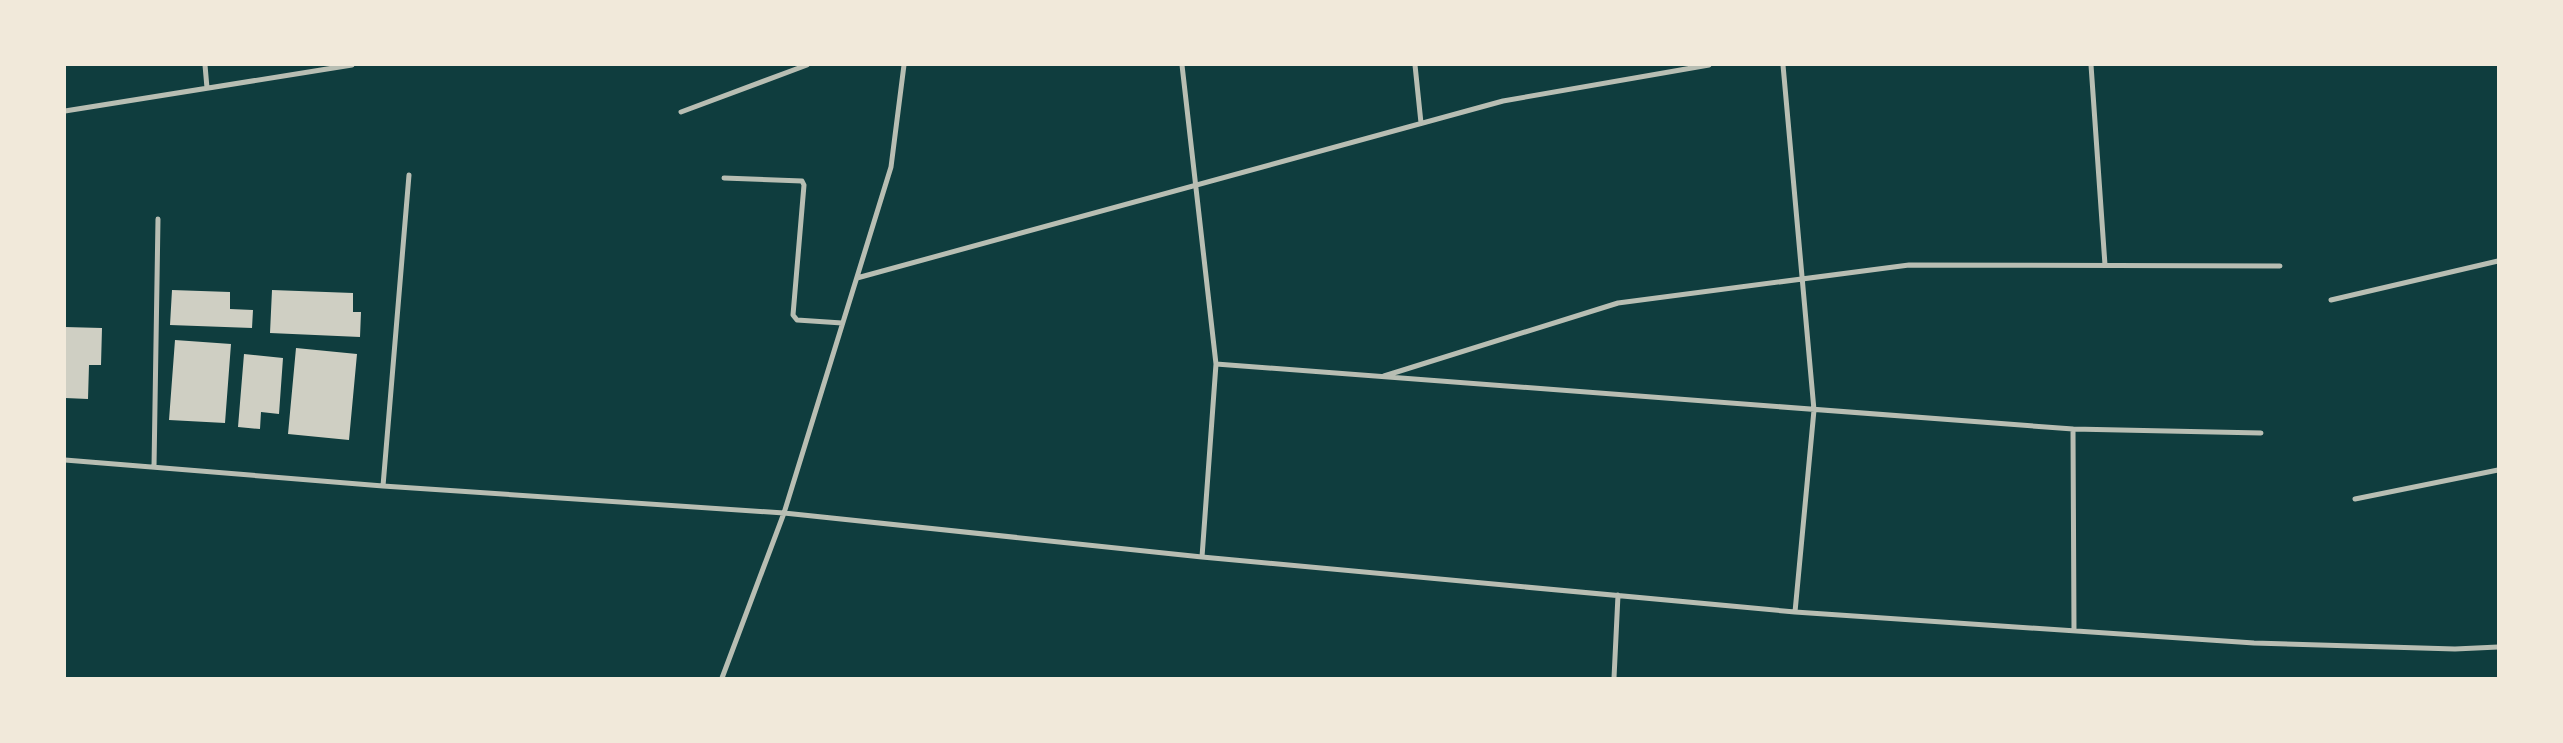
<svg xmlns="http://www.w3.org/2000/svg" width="2563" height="743" font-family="'DM Sans',sans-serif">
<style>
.building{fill:#cfcfc3}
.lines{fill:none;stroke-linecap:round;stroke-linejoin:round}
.minor{stroke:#b8beb3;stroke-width:5}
</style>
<rect width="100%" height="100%" fill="#0f3d3e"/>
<path class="building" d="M 172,290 L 230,292 L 230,309 L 253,310 L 252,328 L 170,325 Z
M 272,290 L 353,293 L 353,312 L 361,312 L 360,337 L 270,333 Z
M 65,327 L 102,328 L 101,365 L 89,365 L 88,399 L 65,398 Z
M 175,340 L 231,344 L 225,423 L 169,420 Z
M 296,348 L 357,354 L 349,440 L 288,434 Z
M 244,354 L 283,358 L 279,414 L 261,412 L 260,429 L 238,427 Z"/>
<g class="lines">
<path class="minor" d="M 205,65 L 207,88
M 1182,65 L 1216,364
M 1415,65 L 1421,123
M 1783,65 L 1814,410 L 1795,612
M 2091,65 L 2105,265
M 65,111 L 352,65
M 681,112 L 807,65
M 724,178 L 802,181 L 804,185 L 793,315 L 797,320 L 842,323
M 857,278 L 1503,101 L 1709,65
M 2331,300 L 2498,261
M 1384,376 L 1618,303 L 1909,265 L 2280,266
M 2073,429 L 2261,433
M 65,460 L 383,486 L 784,513 L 1202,557 L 1795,612 L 2254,643 L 2455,649 L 2498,647
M 154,467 L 158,219
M 383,486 L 409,175
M 2355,499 L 2498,470
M 1202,557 L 1216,364 L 2073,429 L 2074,631
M 722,678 L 784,513 L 891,167 L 904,65
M 1614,678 L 1618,595"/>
</g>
<rect width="2563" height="743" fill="none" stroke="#f1e9da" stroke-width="132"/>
</svg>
